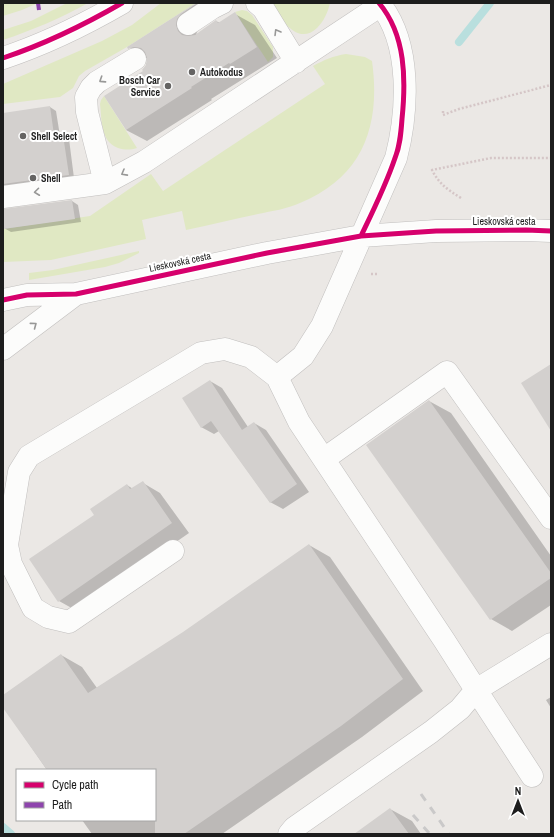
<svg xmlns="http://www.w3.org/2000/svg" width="554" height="837" font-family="'Archivo Narrow',sans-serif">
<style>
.grass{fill:#e0e8c3}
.shadow{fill:#0003}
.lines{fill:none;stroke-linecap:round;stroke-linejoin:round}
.stream{stroke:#b9dfde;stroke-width:8}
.building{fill:#d3d0ce}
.minor-casing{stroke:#c1bfbe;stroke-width:23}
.path{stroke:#d5c6c7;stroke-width:2.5;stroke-dasharray:2 2;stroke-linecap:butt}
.minor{stroke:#fcfcfb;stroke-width:22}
.rail{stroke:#cac9c9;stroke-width:3;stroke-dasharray:8 8;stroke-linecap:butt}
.quiet{stroke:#8e44ad;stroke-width:4;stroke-dasharray:8 4;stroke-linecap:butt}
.cycleway-casing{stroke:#fff;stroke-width:8}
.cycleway{stroke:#d6006c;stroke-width:5}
.oneway{stroke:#989897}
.poi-dot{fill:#656463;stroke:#fff;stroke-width:1.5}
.labels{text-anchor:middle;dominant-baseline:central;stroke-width:4;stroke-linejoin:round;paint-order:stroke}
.poi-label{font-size:10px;font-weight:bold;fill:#1d1d1d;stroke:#fff;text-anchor:start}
.street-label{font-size:10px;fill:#1d1d1d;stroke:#fff}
</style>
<rect width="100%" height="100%" fill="#ebe8e5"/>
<path class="grass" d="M 3,3 L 38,3 L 22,10 L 3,16 Z
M 67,3 L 88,3 C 61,18 33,30 3,40 L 3,30 L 31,21 Z
M 161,3 L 196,3 L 127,47 L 85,71 L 79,76 L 73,88 L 60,97 L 3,104 L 3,84 L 102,41 L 132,25 Z
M 269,3 L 330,3 C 328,12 324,21 317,28 C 297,47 280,17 269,3 Z
M 242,10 L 247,11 L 252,15 L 271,44 L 273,47 L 273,57 L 268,62 L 235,12 Z
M 346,54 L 365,57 L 372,61 C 381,126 363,177 300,203 C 287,209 272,211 258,214 C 234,219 210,225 186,230 L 182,211 L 142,220 L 146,239 L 51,260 L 3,262 L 3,229 L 90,216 L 151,174 L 163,191 L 325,84 L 313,66 C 324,60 333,56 346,54 Z
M 104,96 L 137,148 C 130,150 125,150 118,148 C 100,141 102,120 100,104 L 101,100 Z
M 139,251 L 139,253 L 119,263 L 105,267 L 29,280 L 29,273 L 53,270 Z"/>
<path class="shadow" d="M 197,3 L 207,3 L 196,35 L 216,21 L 220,23 L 235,14 L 255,25 L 277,58 L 211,99 L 212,100 L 147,141 L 126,130 L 148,59 L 129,47 Z
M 50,107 L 56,111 L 60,136 L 63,136 L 69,139 L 74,178 L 3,188 L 3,114 Z
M 72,201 L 78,205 L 81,222 L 11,232 L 4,228 L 3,210 Z
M 210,381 L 222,388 L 248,427 L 254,423 L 266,430 L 309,492 L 283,509 L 270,502 L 219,431 L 214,434 L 201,427 Z
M 429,401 L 451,413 L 551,556 L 551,605 L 512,631 L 491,619 Z
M 143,483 L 160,493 L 189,533 L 77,611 L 59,601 L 95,515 L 127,485 L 133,489 Z
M 309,545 L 330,557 L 423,691 L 362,737 L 222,834 L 92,834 L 82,820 L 155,820 L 155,770 L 47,770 L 3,706 L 3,696 L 61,655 L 82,667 L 97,688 L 183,633 Z
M 551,697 L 551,708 L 546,700 Z
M 390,809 L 412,821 L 421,834 L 356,834 Z"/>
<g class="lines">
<path class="stream" d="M 459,42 L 490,3
M 3,827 L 11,834"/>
</g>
<path class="building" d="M 196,3 L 197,3 L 181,14 L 177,19 L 176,25 L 178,31 L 182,35 L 188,36 L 195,35 L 216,20 L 218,23 L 235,12 L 257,47 L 230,64 L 229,63 L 191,87 L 192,88 L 126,130 L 104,96 L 143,71 L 142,70 L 146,65 L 147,58 L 145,52 L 141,48 L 134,47 L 128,49 L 127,47 Z
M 50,106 L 54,135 L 63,135 L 69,175 L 3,184 L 3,113 Z
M 72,200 L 75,219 L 3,229 L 3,209 Z
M 551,364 L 551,431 L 521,383 Z
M 210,380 L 242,430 L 254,422 L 297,484 L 270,503 L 211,421 L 201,428 L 182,398 Z
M 429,400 L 551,573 L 551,578 L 490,620 L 366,445 Z
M 143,481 L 172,523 L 58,602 L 29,559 L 94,515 L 90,509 L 127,484 L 130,489 Z
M 309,544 L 403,679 L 341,726 L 184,834 L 155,834 L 155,770 L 47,770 L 3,708 L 3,695 L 61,654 L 88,693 L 183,632 Z
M 390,808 L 409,834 L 354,834 Z"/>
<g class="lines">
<defs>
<path id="minor" d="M 257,3 L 263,8 L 296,62
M 188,24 L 212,8 L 222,3
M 3,58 C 45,44 84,25 122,3
M 105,183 L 87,112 L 86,97 L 91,88 L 97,82 L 135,59
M 3,197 L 105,183 L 144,162 L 381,5
M 3,300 L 27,295 L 76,294 L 267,253 L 361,236 L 436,231 L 526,230 L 551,231
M 3,349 L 76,294
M 277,377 L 299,422 L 444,640 L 476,690 L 460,709 L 431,732 L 294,828 L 289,834
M 324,459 L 447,372 L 551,518
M 173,551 L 69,622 L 48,617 L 33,608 L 11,564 L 7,545 L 19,472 L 29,456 L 201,353 L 225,349 L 251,357 L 277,377 L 303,356 L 322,326 L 396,158 C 408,111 412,43 379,3
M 532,776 L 476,690 L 551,644"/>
</defs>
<use href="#minor" class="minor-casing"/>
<path class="path" d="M 443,111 L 443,115 L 459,109 L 551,85
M 461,198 C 448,190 439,184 432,170 L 491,158 L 551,158
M 371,274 L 377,274"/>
<use href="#minor" class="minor"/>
<path class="rail" d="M 421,794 L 449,834
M 413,815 L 430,834"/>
<path class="quiet" d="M 38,3 L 39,10"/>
<defs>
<path id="cycleway" d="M 3,58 C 45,44 84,25 122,3
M 361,236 C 373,211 386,185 395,158 C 400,146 401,133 402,119 C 406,80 406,35 379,3
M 3,300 L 27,295 L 76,294 L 267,253 L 361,236 L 436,231 L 526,230 L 551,231"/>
</defs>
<use href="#cycleway" class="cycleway-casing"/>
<use href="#cycleway" class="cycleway"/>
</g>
<defs><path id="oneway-chevron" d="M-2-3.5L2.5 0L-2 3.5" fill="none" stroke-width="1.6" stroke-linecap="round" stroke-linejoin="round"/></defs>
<g class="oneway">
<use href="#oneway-chevron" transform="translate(277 32) rotate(-121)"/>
<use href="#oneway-chevron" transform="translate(102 80) rotate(147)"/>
<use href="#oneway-chevron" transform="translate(124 173) rotate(151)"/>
<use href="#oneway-chevron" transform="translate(37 192) rotate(173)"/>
<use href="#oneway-chevron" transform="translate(34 325) rotate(-37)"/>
</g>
<g class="poi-dot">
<circle cx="192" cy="72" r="4"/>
<circle cx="168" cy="86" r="4"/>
<circle cx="23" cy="136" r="4"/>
<circle cx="33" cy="178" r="4"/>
</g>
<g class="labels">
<g class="poi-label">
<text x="200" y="72">Autokodus</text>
<text x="160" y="80" text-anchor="end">Bosch Car<tspan x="160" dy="12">Service</tspan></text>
<text x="31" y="136">Shell Select</text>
<text x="41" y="178">Shell</text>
</g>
<g class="street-label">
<text x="504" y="221">Lieskovská cesta</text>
<text transform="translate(180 262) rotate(-12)">Lieskovská cesta</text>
</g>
</g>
<rect width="554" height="837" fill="none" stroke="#1d1d1d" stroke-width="8"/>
<rect x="16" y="769" width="140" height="52" fill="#ffffff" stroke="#a5a5a5"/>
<rect x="24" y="782" width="20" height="6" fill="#d6006c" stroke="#a5a5a5"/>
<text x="52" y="789" font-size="12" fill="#1d1d1d">Cycle path</text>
<rect x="24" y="802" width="20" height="6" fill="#8e44ad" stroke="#a5a5a5"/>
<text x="52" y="809" font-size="12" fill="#1d1d1d">Path</text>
<g transform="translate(518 801)" stroke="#ffffff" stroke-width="3" paint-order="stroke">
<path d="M0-3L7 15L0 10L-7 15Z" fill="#1d1d1d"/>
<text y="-6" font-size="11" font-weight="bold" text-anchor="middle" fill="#1d1d1d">N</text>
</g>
</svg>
